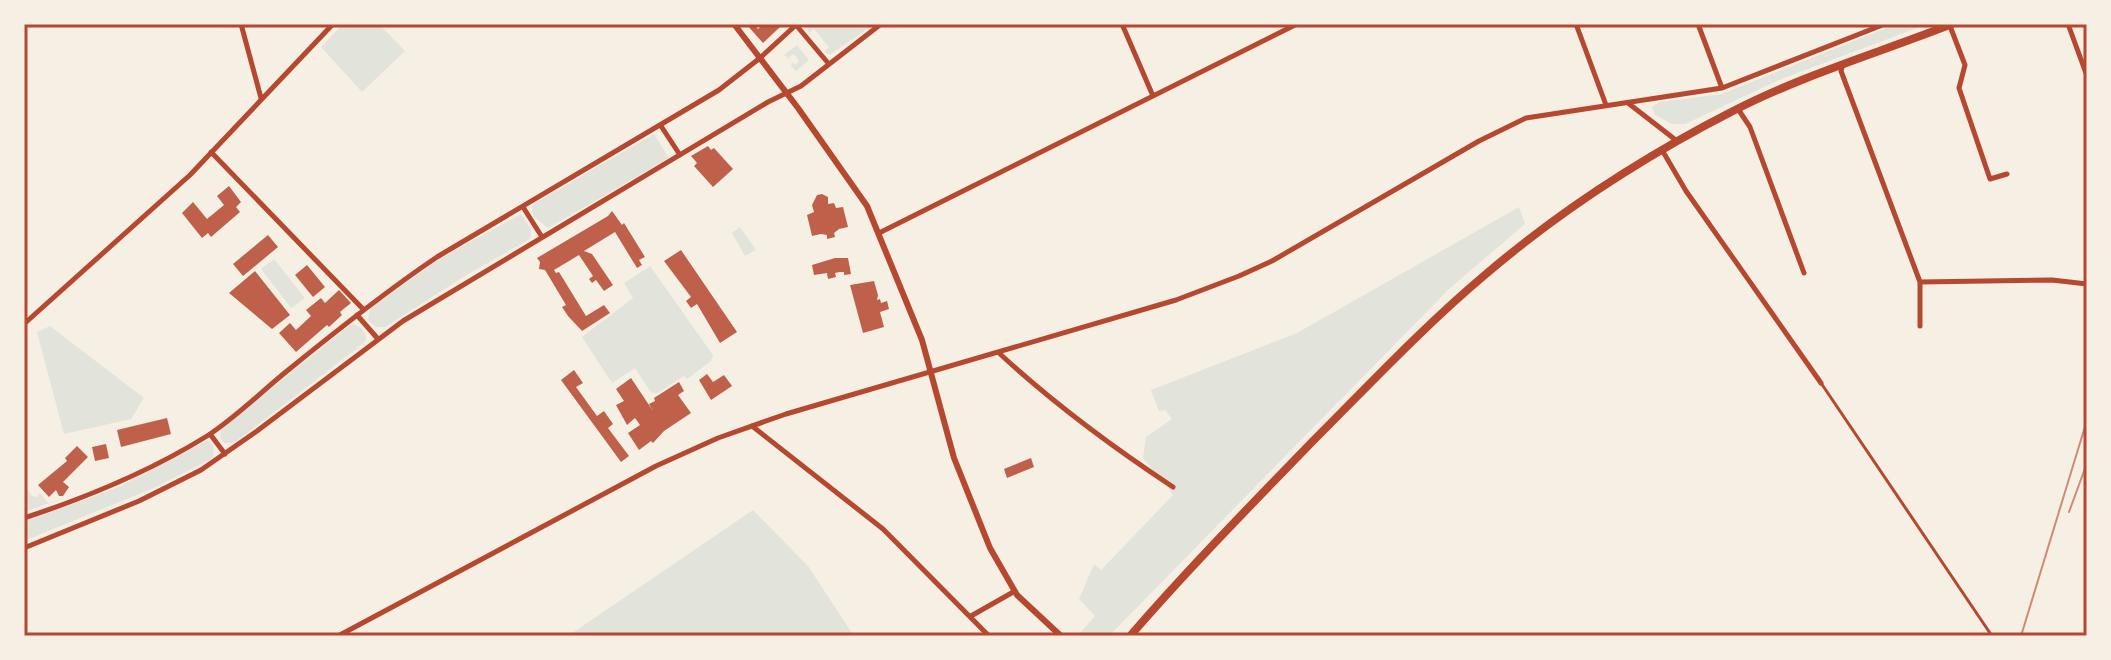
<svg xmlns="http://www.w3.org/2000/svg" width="2111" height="660" font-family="Overpass,sans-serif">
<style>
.green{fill:#e2e4dc}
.building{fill:#bf614a}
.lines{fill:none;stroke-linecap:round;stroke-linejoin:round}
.service{stroke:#b5482f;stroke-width:3}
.minor{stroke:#b5482f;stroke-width:5}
.tertiary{stroke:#b5482f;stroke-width:6}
.primary{stroke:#b5482f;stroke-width:8}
.rail{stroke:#cf8b77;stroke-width:2}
.neatline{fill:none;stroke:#b5482f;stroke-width:3}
</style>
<rect width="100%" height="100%" fill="#f6efe4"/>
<path class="green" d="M 343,24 L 379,24 L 405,51 L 362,92 L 321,47 Z
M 805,24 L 874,24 L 830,55 L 824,52 L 829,47 L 814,29 L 809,33 Z
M 1897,24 L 1928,24 L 1784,78 L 1685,124 L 1672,124 L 1655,115 L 1652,107 L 1659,102 L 1721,94 Z
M 797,45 L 809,60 L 796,71 L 791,66 L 792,62 L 795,65 L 799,61 L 794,54 L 789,57 L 791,60 L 784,55 Z
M 654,134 L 669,158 L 548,228 L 533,216 L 532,206 L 535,203 Z
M 1519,207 L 1525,224 L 1449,289 L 1109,636 L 1085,636 L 1080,633 L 1095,616 L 1079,599 L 1094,564 L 1101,570 L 1173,495 L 1143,458 L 1146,437 L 1172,419 L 1165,410 L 1159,411 L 1151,390 L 1297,333 Z
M 521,214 L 531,229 L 530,239 L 465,276 L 385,327 L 376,327 L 368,320 L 370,308 L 441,258 Z
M 740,227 L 756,250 L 745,256 L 732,233 Z
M 274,259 L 305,298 L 291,308 L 261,269 Z
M 650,266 L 713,355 L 711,361 L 687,379 L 684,376 L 656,394 L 650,391 L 635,368 L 612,383 L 582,337 L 633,298 L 624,283 Z
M 351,324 C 360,325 365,330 366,339 L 364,343 L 234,443 L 224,443 L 220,438 L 221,429 Z
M 50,326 L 144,398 L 131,419 L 64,434 L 37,332 Z
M 208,440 L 214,447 L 213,458 L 154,488 L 24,541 L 24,522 L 121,486 Z
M 25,486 L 32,496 L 37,497 L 40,493 L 48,503 L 68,497 L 24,512 Z
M 753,510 L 808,566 L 854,636 L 568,636 Z"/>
<path class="building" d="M 746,24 L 754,24 L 758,29 L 764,24 L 777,24 L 780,27 L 763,43 Z
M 708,146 L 711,150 L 714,148 L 733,169 L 713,187 L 694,166 L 697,163 L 691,156 Z
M 229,186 L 241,202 L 236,207 L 240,212 L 211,237 L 208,233 L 202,238 L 182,213 L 193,202 L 207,219 L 224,205 L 217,196 Z
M 822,194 L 828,197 L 828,204 L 834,203 L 836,208 L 843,207 L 848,227 L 839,229 L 834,233 L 835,237 L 827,239 L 827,235 L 821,234 L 812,236 L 807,215 L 814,212 L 812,205 L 817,195 Z
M 612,211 L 622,225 L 624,223 L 645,257 L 639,260 L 642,265 L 637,268 L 615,232 L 584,251 L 592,254 L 613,285 L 604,291 L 596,280 L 592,283 L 589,279 L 593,276 L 579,255 L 554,270 L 556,273 L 559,272 L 586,316 L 604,305 L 610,313 L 582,331 L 568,316 L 562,307 L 566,305 L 545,270 L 539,269 L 540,262 L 537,258 L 608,216 Z
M 268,235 L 278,247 L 243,276 L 233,264 Z
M 681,250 L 737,332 L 720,343 L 697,304 L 691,308 L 686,301 L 691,297 L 664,261 Z
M 835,258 L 848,258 L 851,274 L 844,275 L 844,272 L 840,272 L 835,273 L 836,277 L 828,279 L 827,273 L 814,275 L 812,265 Z
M 307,265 L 325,287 L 313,297 L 295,275 Z
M 255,271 L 290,315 L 272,329 L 229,293 Z
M 874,281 L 878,295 L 877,300 L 880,299 L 881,303 L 887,301 L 889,309 L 880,312 L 884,327 L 863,333 L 850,285 Z
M 339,290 L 351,303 L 340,312 L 342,315 L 329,327 L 327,325 L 296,352 L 279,333 L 290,323 L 296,330 L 311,316 L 306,310 L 321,298 L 325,303 Z
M 574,370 L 583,383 L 576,387 L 597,416 L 604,411 L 613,424 L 608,428 L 629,456 L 621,462 L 561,380 Z
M 707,374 L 713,382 L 724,375 L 732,386 L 711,400 L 699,380 Z
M 631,378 L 653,411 L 649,404 L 655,401 L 654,398 L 679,382 L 684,391 L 678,395 L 691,413 L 664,431 L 653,443 L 651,441 L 639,450 L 628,433 L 640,425 L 635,418 L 627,425 L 616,405 L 624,401 L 616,389 Z
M 167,418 L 171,434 L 121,447 L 117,430 Z
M 106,444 L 109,458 L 95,461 L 92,447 Z
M 77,446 L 88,457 L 63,482 L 69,487 L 63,496 L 59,496 L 56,490 L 49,497 L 38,485 L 67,461 L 65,458 Z
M 1031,458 L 1034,467 L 1007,478 L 1004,469 Z"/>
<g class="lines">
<path class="service" d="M 1821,383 L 1992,636"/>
<path class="minor" d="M 241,24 L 261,98
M 1122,24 L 1153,96
M 1576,24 L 1606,105
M 1698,24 L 1722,88
M 2068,24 L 2087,76
M 796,25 L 828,63
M 1950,26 L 1965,65 L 1959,88 L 1990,179 L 2007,174
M 1843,64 L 1841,71 L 1920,282 L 1920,326
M 1628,103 L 1677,141
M 1738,109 L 1750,127 L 1804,273
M 661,126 L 680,155
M 1662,150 L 1686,191 L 1821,383
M 211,152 L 363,309
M 523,207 L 542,237
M 879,233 L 1297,24
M 1920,282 L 2052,280 L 2087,284
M 357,315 L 378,339
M 24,324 L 190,175 L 333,24
M 999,353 C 1054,404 1111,446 1173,487
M 752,426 L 883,529 L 989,636
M 210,434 L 225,454
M 24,518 C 88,497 149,472 207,436 C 235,418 261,392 287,371 C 336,331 385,292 437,257 L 719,90 L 760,58 L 797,24
M 24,548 L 139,501 L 201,470 L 257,431 L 403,321 L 768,102 L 801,86 L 881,24
M 971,616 L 1015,591
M 338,636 L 656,466 L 718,438 L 786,414 L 1176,300 L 1239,276 L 1272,261 L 1479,141 L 1526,118 L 1722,88 L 1885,24"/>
<path class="tertiary" d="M 734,24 L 798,108 L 867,206 L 922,340 L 954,458 L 990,548 L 1017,595 L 1061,636"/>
<path class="primary" d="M 1130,636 C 1188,569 1250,506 1312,442 C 1369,385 1424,326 1486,274 C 1561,210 1645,156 1733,111 C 1803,75 1878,53 1952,24"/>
<path class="rail" d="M 2069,512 L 2087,463
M 2021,636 L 2087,420"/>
</g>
<rect width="2111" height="660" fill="none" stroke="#f6efe4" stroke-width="52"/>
<rect x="26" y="26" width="2059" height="608" class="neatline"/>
</svg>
